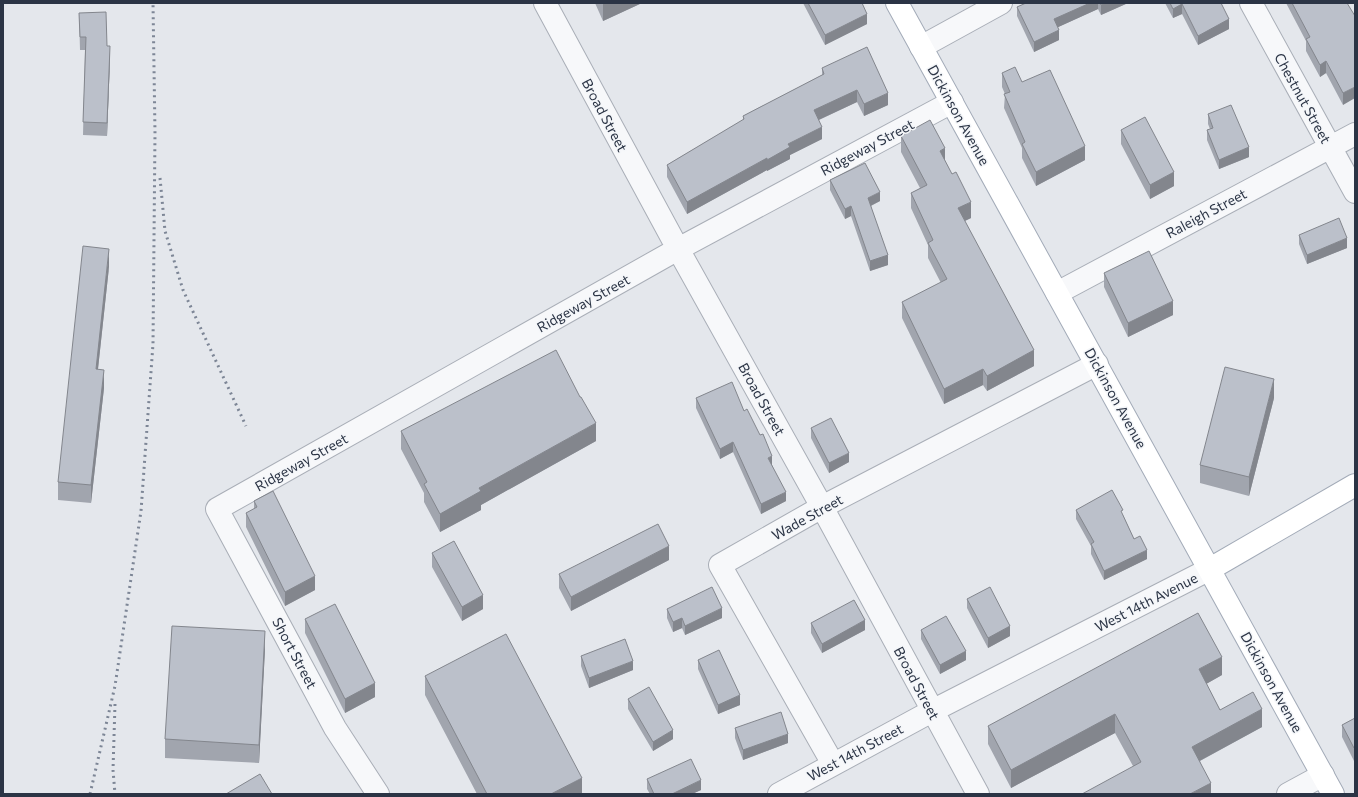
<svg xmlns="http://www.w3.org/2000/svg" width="1358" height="797" font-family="Commissioner,sans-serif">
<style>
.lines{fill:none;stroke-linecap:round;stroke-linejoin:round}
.minor-casing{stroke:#a9aeb7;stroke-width:24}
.major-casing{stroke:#a3abb8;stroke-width:24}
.minor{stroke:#f7f8fa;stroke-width:22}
.major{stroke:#fff;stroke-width:22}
.rail{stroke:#7d8696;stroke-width:3;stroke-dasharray:2 4;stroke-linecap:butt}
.wall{fill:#a1a5ae}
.shaded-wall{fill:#83868d}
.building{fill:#bbc0ca;stroke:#83868d}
.labels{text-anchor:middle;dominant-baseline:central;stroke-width:3;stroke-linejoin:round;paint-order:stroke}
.street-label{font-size:14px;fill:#2b3445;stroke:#f4f6f9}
</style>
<rect width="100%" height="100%" fill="#e4e7ec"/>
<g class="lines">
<defs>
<path id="minor" d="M 545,3 L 678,249 L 822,507 L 978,794
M 1251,3 L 1355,192
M 921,47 L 1001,3
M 1057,293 L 1355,134
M 833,764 L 720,565 L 822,507 L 1097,364
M 378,794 L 335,728 L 217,509 L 678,249 L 952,102
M 779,794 L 932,711 L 1210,569
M 1288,794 L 1323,775"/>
<path id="major" d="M 897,3 L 1333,794
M 1210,569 L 1355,485"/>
</defs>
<use href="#minor" class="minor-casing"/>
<use href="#major" class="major-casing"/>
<use href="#minor" class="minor"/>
<use href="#major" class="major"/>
<path class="rail" d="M 160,178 L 165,231 L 183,290 L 246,426
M 115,704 L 113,770 L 115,794
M 90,794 L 115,686 L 141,511 L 153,344 L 155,133 L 153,3"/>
</g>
<path class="wall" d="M 595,3 L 642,3 L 603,21 Z
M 803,3 L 862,3 L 867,24 L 825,45 Z
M 1026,3 L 1128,3 L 1101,15 L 1098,9 L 1058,27 L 1059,40 L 1034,52 L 1017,16 L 1017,7 Z
M 1165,3 L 1221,3 L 1229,29 L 1198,45 L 1182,14 L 1173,18 Z
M 1286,3 L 1347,3 L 1343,105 L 1326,73 L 1320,77 L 1306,51 L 1306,41 Z
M 79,13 L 107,46 L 110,59 L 107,136 L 83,135 L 85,50 L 80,50 Z
M 822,68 L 888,105 L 864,116 L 857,102 L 819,120 L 822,139 L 790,155 L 790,159 L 767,171 L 767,170 L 687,214 L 667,177 L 667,165 L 743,120 L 743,116 L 822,75 Z
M 1002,73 L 1022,82 L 1085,160 L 1036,186 L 1022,158 L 1022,148 L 1004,108 L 1005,94 L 1002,87 Z
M 1208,114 L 1249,157 L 1219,169 L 1207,140 L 1207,130 L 1210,129 L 1208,124 Z
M 1121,130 L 1174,186 L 1150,199 L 1121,144 Z
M 901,136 L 945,161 L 971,218 L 965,221 L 1034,366 L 987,391 L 983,385 L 944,404 L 902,318 L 902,302 L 941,283 L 928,258 L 928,245 L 911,208 L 911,193 L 920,188 L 901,152 Z
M 830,180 L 880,201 L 871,206 L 888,265 L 870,271 L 851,216 L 845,219 L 830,190 Z
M 1299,235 L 1347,248 L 1307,264 L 1299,244 Z
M 109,267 L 98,369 L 104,388 L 91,503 L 58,500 L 58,482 Z
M 1104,273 L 1173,315 L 1128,337 L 1104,287 Z
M 696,398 L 744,411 L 772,465 L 786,501 L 761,514 L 733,452 L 720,459 L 696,408 Z
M 1274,398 L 1249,496 L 1200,483 L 1200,465 Z
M 811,428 L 849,462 L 829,473 L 811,438 Z
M 401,431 L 596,441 L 481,505 L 481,510 L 440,532 L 424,502 L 424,493 L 401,449 Z
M 254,501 L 315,590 L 285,606 L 246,527 L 246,513 L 254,509 Z
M 1076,510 L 1123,515 L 1134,539 L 1147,559 L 1104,580 L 1091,554 L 1091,546 L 1076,519 Z
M 432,553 L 483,609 L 462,621 L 432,567 Z
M 669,560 L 571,611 L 559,588 L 559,574 Z
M 967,599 L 1010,636 L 988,648 L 967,608 Z
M 667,609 L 722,618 L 685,635 L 682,628 L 673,632 L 667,618 Z
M 305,619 L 375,697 L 345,713 L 305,633 Z
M 811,623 L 865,630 L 822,653 L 811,633 Z
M 921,630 L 966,660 L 940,674 L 921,639 Z
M 265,649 L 259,763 L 165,758 L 165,739 Z
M 581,656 L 633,670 L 589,688 L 581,666 Z
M 698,660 L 740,705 L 718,714 L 698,669 Z
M 1222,675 L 1206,684 L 1220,710 L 1262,727 L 1200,761 L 1211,794 L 1133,766 L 1115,733 L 1011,788 L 988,744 L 988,726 Z
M 425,676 L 582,794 L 477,794 L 425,695 Z
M 628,699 L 673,739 L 653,751 L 628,709 Z
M 1355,718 L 1354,761 L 1342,737 L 1342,725 Z
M 735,728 L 788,743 L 743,760 L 735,738 Z
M 647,779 L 701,790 L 692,794 L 650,794 L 647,789 Z"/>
<path class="shaded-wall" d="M 603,3 L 642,3 L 603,21 Z
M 1090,3 L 1098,3 L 1098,9 L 1054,29 L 1054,19 Z
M 1106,3 L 1128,3 L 1101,15 L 1101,5 Z
M 1182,4 L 1182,14 L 1173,18 L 1173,9 Z
M 867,14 L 867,24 L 825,45 L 825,35 Z
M 1229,19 L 1229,29 L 1198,45 L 1198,36 Z
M 1059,30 L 1059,40 L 1034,52 L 1034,42 Z
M 110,46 L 110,59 L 107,136 L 107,123 Z
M 1326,61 L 1326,73 L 1320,77 L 1320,65 Z
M 1355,87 L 1355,98 L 1343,105 L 1343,93 Z
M 857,90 L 857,102 L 814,122 L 814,110 Z
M 888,93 L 888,105 L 864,116 L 864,104 Z
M 822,127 L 822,139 L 790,155 L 790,159 L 767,171 L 767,160 L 788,144 Z
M 1085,146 L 1085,160 L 1036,186 L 1036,172 Z
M 1249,147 L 1249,157 L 1219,169 L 1219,160 Z
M 945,148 L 945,164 L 940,151 Z
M 767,158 L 767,170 L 687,214 L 687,202 Z
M 1174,172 L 1174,186 L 1150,199 L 1150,185 Z
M 880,192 L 880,201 L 868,207 L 868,198 Z
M 971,202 L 971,218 L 958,224 L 958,208 Z
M 851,206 L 851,216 L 845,219 L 845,209 Z
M 1347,238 L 1347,248 L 1307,264 L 1307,255 Z
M 109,249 L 109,267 L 96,387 L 96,369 Z
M 888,255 L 888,265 L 870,271 L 870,261 Z
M 1173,301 L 1173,315 L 1128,337 L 1128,323 Z
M 1034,350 L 1034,366 L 987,391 L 987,376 Z
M 983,369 L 983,385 L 944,404 L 944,389 Z
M 104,370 L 104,388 L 91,503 L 91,485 Z
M 1274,379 L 1274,398 L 1249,496 L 1249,477 Z
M 596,423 L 596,441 L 481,505 L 481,510 L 440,532 L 440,514 L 479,488 Z
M 733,442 L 733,452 L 720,459 L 720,449 Z
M 849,453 L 849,462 L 829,473 L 829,463 Z
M 772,456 L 772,466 L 768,458 Z
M 786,492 L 786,501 L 761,514 L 761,504 Z
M 669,546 L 669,560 L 571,611 L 571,597 Z
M 1147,550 L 1147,559 L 1104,580 L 1104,571 Z
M 315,576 L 315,590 L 285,606 L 285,592 Z
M 483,595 L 483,609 L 462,621 L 462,607 Z
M 722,608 L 722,618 L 685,635 L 685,626 Z
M 682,618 L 682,628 L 673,632 L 673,622 Z
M 865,620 L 865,630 L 822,653 L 822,644 Z
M 1010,626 L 1010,636 L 988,648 L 988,638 Z
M 265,631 L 265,649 L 259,763 L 259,745 Z
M 966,651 L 966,660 L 940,674 L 940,665 Z
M 1222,657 L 1222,675 L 1199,688 L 1199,669 Z
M 633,661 L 633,670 L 589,688 L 589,678 Z
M 375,683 L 375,697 L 345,713 L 345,699 Z
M 740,695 L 740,705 L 718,714 L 718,705 Z
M 1262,709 L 1262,727 L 1192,765 L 1192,747 Z
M 1115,714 L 1115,733 L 1011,788 L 1011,770 Z
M 673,730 L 673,739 L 653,751 L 653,742 Z
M 788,734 L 788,743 L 743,760 L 743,750 Z
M 1354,748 L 1355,748 L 1355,760 L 1354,761 Z
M 582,778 L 582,794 L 551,794 Z
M 701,780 L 701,790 L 692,794 L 672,794 Z
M 1211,783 L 1211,794 L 1190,794 Z"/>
<path class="building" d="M 808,3 L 862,3 L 867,14 L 825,35 Z
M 1026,3 L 1090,3 L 1054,19 L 1059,30 L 1034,42 L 1017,7 Z
M 1100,3 L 1106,3 L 1101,5 Z
M 1170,3 L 1221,3 L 1229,19 L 1198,36 L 1182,4 L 1173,9 Z
M 1292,3 L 1347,3 L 1355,16 L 1355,87 L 1343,93 L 1326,61 L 1320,65 L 1306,39 L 1310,37 Z
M 106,12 L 107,46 L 110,46 L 107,123 L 83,122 L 86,37 L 80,37 L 79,13 Z
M 867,47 L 888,93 L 864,104 L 857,90 L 814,110 L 822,127 L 788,144 L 790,147 L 767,160 L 767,158 L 687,202 L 667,165 L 744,119 L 743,116 L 824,74 L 822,68 Z
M 1015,67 L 1022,82 L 1050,70 L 1085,146 L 1036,172 L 1022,144 L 1025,142 L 1004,94 L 1010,92 L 1002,73 Z
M 1231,105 L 1249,147 L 1219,160 L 1207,130 L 1213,128 L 1208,114 Z
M 1145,117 L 1174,172 L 1150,185 L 1121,130 Z
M 930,120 L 945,148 L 940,151 L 952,174 L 956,172 L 971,202 L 958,208 L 1034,350 L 987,376 L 983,369 L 944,389 L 902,302 L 947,279 L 928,243 L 933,240 L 911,193 L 927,185 L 901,136 Z
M 865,163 L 880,192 L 868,198 L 888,255 L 870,261 L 851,206 L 845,209 L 830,180 Z
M 1339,218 L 1347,238 L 1307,255 L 1299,235 Z
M 83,246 L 109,249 L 96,369 L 104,370 L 91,485 L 58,482 Z
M 1149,251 L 1173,301 L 1128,323 L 1104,273 Z
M 556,350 L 580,397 L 581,397 L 596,423 L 479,488 L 481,491 L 440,514 L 424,484 L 427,482 L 401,431 Z
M 1225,367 L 1274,379 L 1249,477 L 1200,465 Z
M 732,382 L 744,411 L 747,409 L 760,435 L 763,434 L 772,456 L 768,458 L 786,492 L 761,504 L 733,442 L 720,449 L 696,398 Z
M 831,418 L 849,453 L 829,463 L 811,428 Z
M 1112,490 L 1123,510 L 1121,511 L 1134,539 L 1140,536 L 1147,550 L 1104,571 L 1091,544 L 1094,542 L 1076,510 Z
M 273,491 L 315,576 L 285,592 L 246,513 L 257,507 L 254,501 Z
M 658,524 L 669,546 L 571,597 L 559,574 Z
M 454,541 L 483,595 L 462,607 L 432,553 Z
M 712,587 L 722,608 L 685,626 L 682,618 L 673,622 L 667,609 Z
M 990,587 L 1010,626 L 988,638 L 967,599 Z
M 854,600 L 865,620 L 822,644 L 811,623 Z
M 335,604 L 375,683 L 345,699 L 305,619 Z
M 1198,613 L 1222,657 L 1199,669 L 1220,710 L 1253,692 L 1262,709 L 1192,747 L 1211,783 L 1190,794 L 1082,794 L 1141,762 L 1115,714 L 1011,770 L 988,726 Z
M 946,616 L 966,651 L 940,665 L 921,630 Z
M 172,626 L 265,631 L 259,745 L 165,739 Z
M 506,634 L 582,778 L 551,794 L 487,794 L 425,676 Z
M 625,639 L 633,661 L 589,678 L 581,656 Z
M 719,650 L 740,695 L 718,705 L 698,660 Z
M 649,687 L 673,730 L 653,742 L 628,699 Z
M 781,712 L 788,734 L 743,750 L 735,728 Z
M 1355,718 L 1355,748 L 1354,748 L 1342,725 Z
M 691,759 L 701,780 L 672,794 L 654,794 L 647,779 Z
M 260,774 L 272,794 L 226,794 Z"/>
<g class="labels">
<g class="street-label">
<text transform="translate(1303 98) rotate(61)">Chestnut Street</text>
<text transform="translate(605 115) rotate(62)">Broad Street</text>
<text transform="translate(959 115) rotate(61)">Dickinson Avenue</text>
<text transform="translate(867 147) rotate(-28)">Ridgeway Street</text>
<text transform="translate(1206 213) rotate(-28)">Raleigh Street</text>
<text transform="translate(583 303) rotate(-29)">Ridgeway Street</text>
<text transform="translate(1116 398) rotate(61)">Dickinson Avenue</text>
<text transform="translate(762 399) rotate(61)">Broad Street</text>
<text transform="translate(301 462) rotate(-29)">Ridgeway Street</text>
<text transform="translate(807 517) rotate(-29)">Wade Street</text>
<text transform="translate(1146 602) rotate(-27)">West 14th Avenue</text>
<text transform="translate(295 653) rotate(62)">Short Street</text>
<text transform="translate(1272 682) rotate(61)">Dickinson Avenue</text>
<text transform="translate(917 683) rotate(62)">Broad Street</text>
<text transform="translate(855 752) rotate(-28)">West 14th Street</text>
</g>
</g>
<rect width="1358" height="797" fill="none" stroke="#2b3445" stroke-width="8"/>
</svg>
